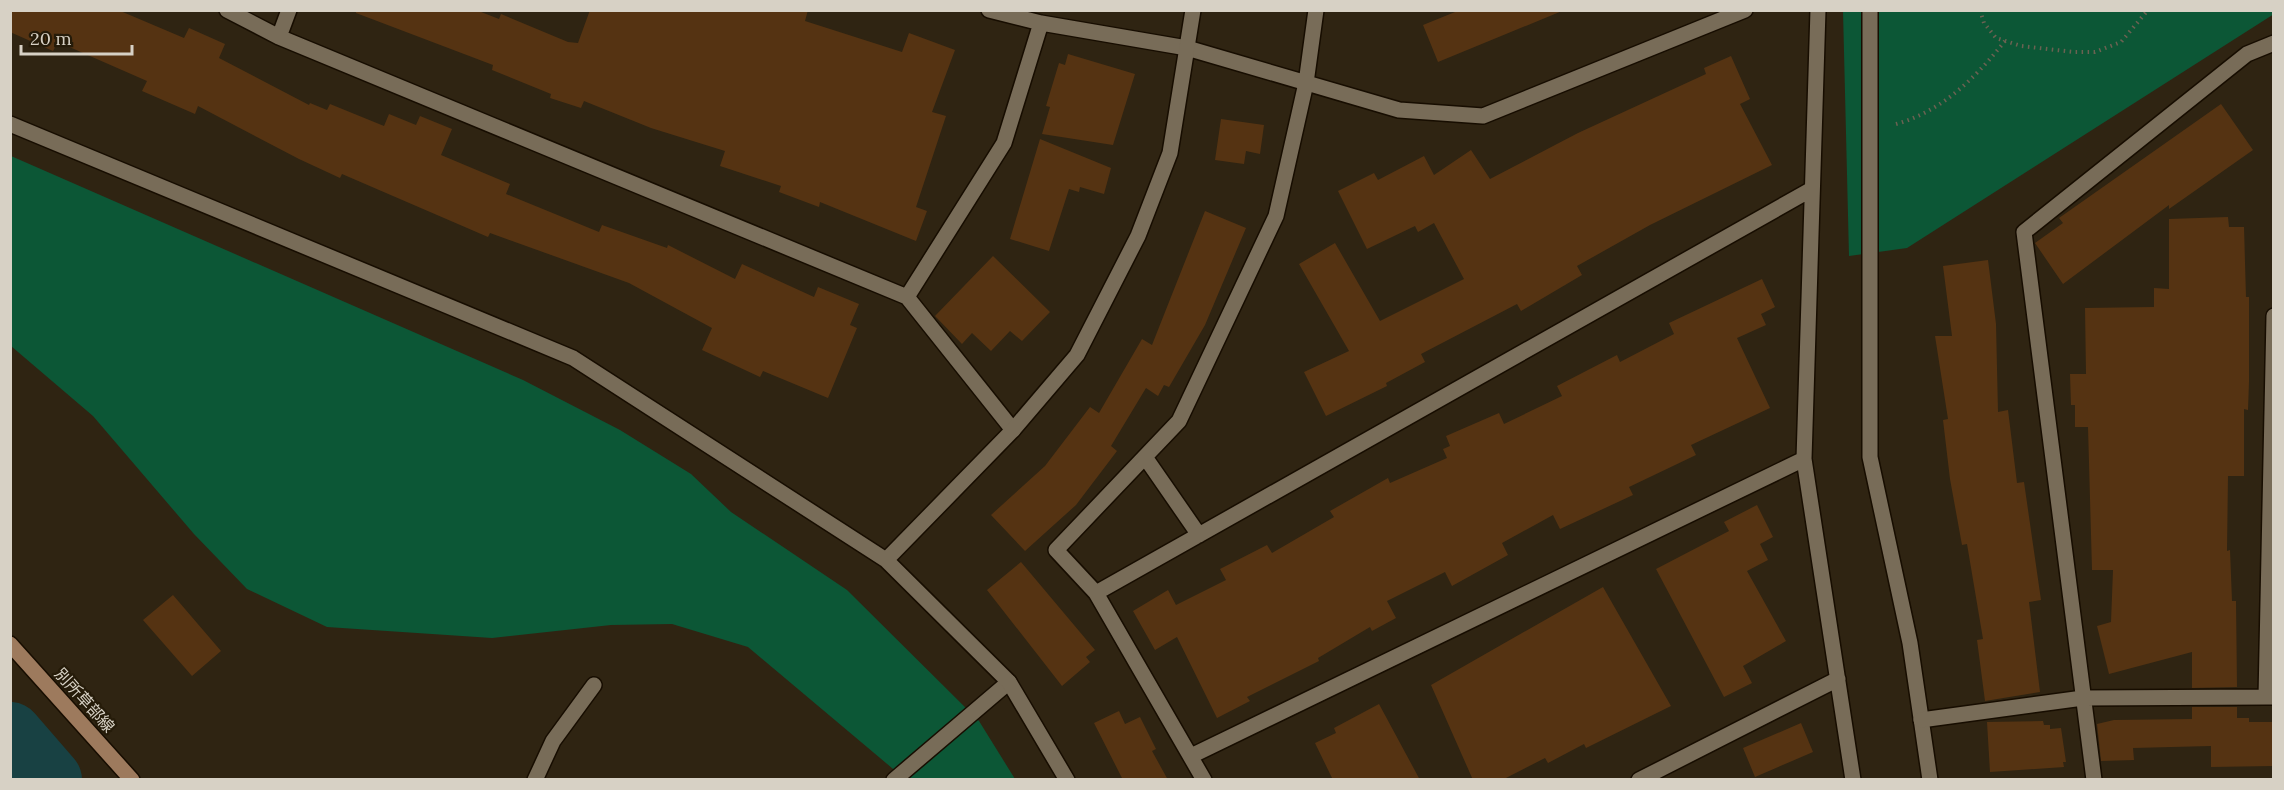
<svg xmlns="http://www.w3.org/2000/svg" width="2284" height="790" font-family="Lora,'Noto Sans JP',serif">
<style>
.green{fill:#0c5736}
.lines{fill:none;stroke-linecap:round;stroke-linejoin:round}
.river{stroke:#184143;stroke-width:66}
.building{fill:#553312}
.service-casing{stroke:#170d00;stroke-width:18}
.pedestrian-casing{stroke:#170d00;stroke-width:18}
.minor-casing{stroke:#170d00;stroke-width:18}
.tertiary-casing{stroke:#170d00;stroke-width:18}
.secondary-casing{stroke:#170d00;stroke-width:18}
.path{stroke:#6b6252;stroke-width:4;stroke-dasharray:1.5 4.5;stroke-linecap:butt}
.service{stroke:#786c58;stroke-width:15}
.pedestrian{stroke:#786c58;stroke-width:15}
.minor{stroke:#786c58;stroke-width:15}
.tertiary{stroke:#786c58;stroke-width:15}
.secondary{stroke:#9d7a5d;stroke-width:15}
.labels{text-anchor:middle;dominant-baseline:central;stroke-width:4.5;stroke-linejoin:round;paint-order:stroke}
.street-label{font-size:16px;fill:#d7d1c5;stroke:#251b09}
</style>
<rect width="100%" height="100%" fill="#2f2412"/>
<path class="green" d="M 2273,10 L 2274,14 L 1907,248 L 1849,256 L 1843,11 Z
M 11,156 L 523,380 L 620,430 L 691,474 L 731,512 L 847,590 L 979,721 L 1015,779 L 905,779 L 748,647 L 672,624 L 611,625 L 492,638 L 327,627 L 247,589 L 194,534 L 93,416 L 11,346 Z"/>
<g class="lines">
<path class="river" d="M 10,735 L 49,780"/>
</g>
<path class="building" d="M 10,10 L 118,10 L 184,38 L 189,28 L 225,44 L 219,58 L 309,105 L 310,103 L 327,110 L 330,104 L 384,126 L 389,114 L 416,125 L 420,116 L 452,129 L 441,155 L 510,184 L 506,194 L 599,232 L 602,225 L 667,248 L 668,245 L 735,279 L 742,264 L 814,297 L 818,287 L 859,304 L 850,325 L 857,328 L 828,398 L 763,371 L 760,377 L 702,350 L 712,328 L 629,283 L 490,233 L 488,237 L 342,174 L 340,178 L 299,159 L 198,106 L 195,114 L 142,91 L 147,81 L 58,42 L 53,51 L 10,32 Z
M 356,10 L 476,10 L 499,19 L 501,14 L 568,42 L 578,43 L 590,10 L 808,10 L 805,21 L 902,52 L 909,33 L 955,50 L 932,112 L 946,116 L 916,207 L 927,211 L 916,241 L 820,202 L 819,207 L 779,192 L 781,186 L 720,166 L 725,151 L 651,128 L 584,101 L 581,108 L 550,98 L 551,94 L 492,70 L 493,65 L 356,13 Z
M 1460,10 L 1561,10 L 1562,11 L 1438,62 L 1423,25 Z
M 1068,54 L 1135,74 L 1113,145 L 1042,134 L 1050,107 L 1046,106 L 1059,63 L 1065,65 Z
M 1731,56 L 1750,99 L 1740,104 L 1772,165 L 1650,225 L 1577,266 L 1582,275 L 1521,311 L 1517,304 L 1421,354 L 1425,362 L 1386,383 L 1387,386 L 1326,416 L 1304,372 L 1349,351 L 1299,264 L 1335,243 L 1380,321 L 1464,279 L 1434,223 L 1418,232 L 1415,226 L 1367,249 L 1338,191 L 1374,173 L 1378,180 L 1424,156 L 1434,175 L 1471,150 L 1490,179 L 1578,133 L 1706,74 L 1704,68 Z
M 2221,104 L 2253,150 L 2169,209 L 2169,205 L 2063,284 L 2035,243 L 2063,223 L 2059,218 Z
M 1221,119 L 1264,125 L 1260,154 L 1246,151 L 1244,164 L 1215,160 Z
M 1040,139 L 1111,168 L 1104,194 L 1080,187 L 1079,192 L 1069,189 L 1049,251 L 1010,239 Z
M 1205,211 L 1246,228 L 1205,325 L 1169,387 L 1164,385 L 1158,396 L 1146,388 L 1111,446 L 1117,451 L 1076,505 L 1025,551 L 991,515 L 1045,466 L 1090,407 L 1099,413 L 1142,339 L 1152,345 Z
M 2228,217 L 2229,227 L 2244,227 L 2246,297 L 2249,297 L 2249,382 L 2248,410 L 2244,409 L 2244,476 L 2228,476 L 2227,551 L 2230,550 L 2232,601 L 2236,601 L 2237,687 L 2192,688 L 2192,652 L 2109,674 L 2097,626 L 2111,622 L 2113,570 L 2092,570 L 2088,427 L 2075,427 L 2075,405 L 2071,405 L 2070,374 L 2086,374 L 2085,308 L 2154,307 L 2154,288 L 2169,289 L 2169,219 Z
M 993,256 L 1050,312 L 1022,341 L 1010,331 L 991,351 L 972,333 L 962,344 L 935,316 Z
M 1988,260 L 1996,324 L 1998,412 L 2008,410 L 2017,483 L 2024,482 L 2041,600 L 2029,602 L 2040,692 L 1985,701 L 1977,640 L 1983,639 L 1967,544 L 1962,545 L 1950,479 L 1943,420 L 1948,419 L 1935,336 L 1952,336 L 1943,266 Z
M 1762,279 L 1775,307 L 1761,314 L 1766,325 L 1737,338 L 1770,408 L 1691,445 L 1696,455 L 1629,487 L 1633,495 L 1560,529 L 1553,515 L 1502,543 L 1508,555 L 1452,586 L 1445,572 L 1387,601 L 1396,618 L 1372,631 L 1370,627 L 1318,658 L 1319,661 L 1247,697 L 1250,701 L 1217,718 L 1177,637 L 1155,650 L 1133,611 L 1168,590 L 1176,605 L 1226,580 L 1220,569 L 1267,545 L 1272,553 L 1334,517 L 1330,511 L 1388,478 L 1390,483 L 1447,458 L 1443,449 L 1450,446 L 1446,436 L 1499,413 L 1504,424 L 1562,396 L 1557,386 L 1617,355 L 1620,362 L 1674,334 L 1669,323 Z
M 1757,505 L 1773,537 L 1760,544 L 1768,560 L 1747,571 L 1786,641 L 1743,666 L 1752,683 L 1724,697 L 1656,569 L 1729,531 L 1724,522 Z
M 1021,562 L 1095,650 L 1086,657 L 1090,662 L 1062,686 L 987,590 Z
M 1603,587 L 1671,706 L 1586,748 L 1584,744 L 1548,763 L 1545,758 L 1502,780 L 1473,780 L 1431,685 Z
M 173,595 L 221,651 L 192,676 L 143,620 Z
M 1379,704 L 1420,780 L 1333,780 L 1315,743 L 1336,733 L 1334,728 Z
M 2192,707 L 2237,707 L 2237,718 L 2249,718 L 2249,722 L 2273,722 L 2273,766 L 2211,767 L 2211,746 L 2133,748 L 2134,760 L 2101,761 L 2097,724 L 2114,720 L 2192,719 Z
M 1119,711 L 1125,724 L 1140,717 L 1156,749 L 1152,751 L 1168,780 L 1123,780 L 1094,723 Z
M 2043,721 L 2044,725 L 2050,725 L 2050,729 L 2061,728 L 2066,762 L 2063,762 L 2064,767 L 1990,772 L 1987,722 Z
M 1801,723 L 1813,752 L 1755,777 L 1743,748 Z"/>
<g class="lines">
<defs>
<path id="service" d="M 535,780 L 553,741 L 594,685
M 894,780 L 1009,682"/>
<path id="pedestrian" d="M 1870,10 L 1870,457 L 1910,643 L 1930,780"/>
<path id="minor" d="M 227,10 L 279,37 L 907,297 L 1013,430
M 989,10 L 1041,23 L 1187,48 L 1399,110 L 1483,116 L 1745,10
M 1818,10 L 1804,459 L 1853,780
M 279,37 L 289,10
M 907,297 L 1004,143 L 1041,23
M 2274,316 L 2266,697 L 2274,697
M 1145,457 L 1199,535
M 1096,593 L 1812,189
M 1921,720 L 2083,698 L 2266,697
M 1191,756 L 1804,459
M 1204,780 L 1096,593 L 1056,550 L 1179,421 L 1276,216 L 1306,83 L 1316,10
M 1639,780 L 1838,679
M 2094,780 L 2024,232 L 2247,54 L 2274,43"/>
<path id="tertiary" d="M 10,124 L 573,358 L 886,560 L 1009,682 L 1067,780
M 886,560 L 1013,430 L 1077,355 L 1138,236 L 1170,153 L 1193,10"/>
<path id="secondary" d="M 10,644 L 132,780"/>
</defs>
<use href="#service" class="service-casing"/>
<use href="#pedestrian" class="pedestrian-casing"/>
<use href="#minor" class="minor-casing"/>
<use href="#tertiary" class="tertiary-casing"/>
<use href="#secondary" class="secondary-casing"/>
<path class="path" d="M 1980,10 L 1984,23 L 1996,38 L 2021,46 L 2074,52 L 2095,52 L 2121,42 L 2148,10
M 1896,124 C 1943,111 1976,77 2005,41"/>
<use href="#service" class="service"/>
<use href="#pedestrian" class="pedestrian"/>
<use href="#minor" class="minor"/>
<use href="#tertiary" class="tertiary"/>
<use href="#secondary" class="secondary"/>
</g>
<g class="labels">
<g class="street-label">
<text transform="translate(85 700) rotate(48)">別所草部線</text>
</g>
</g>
<rect width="2284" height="790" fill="none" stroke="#d7d1c5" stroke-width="24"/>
<path d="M21 45v9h111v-9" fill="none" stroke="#d7d1c5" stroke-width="3"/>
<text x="30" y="45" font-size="18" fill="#d7d1c5" stroke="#251b09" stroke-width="4.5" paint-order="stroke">20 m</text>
</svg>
